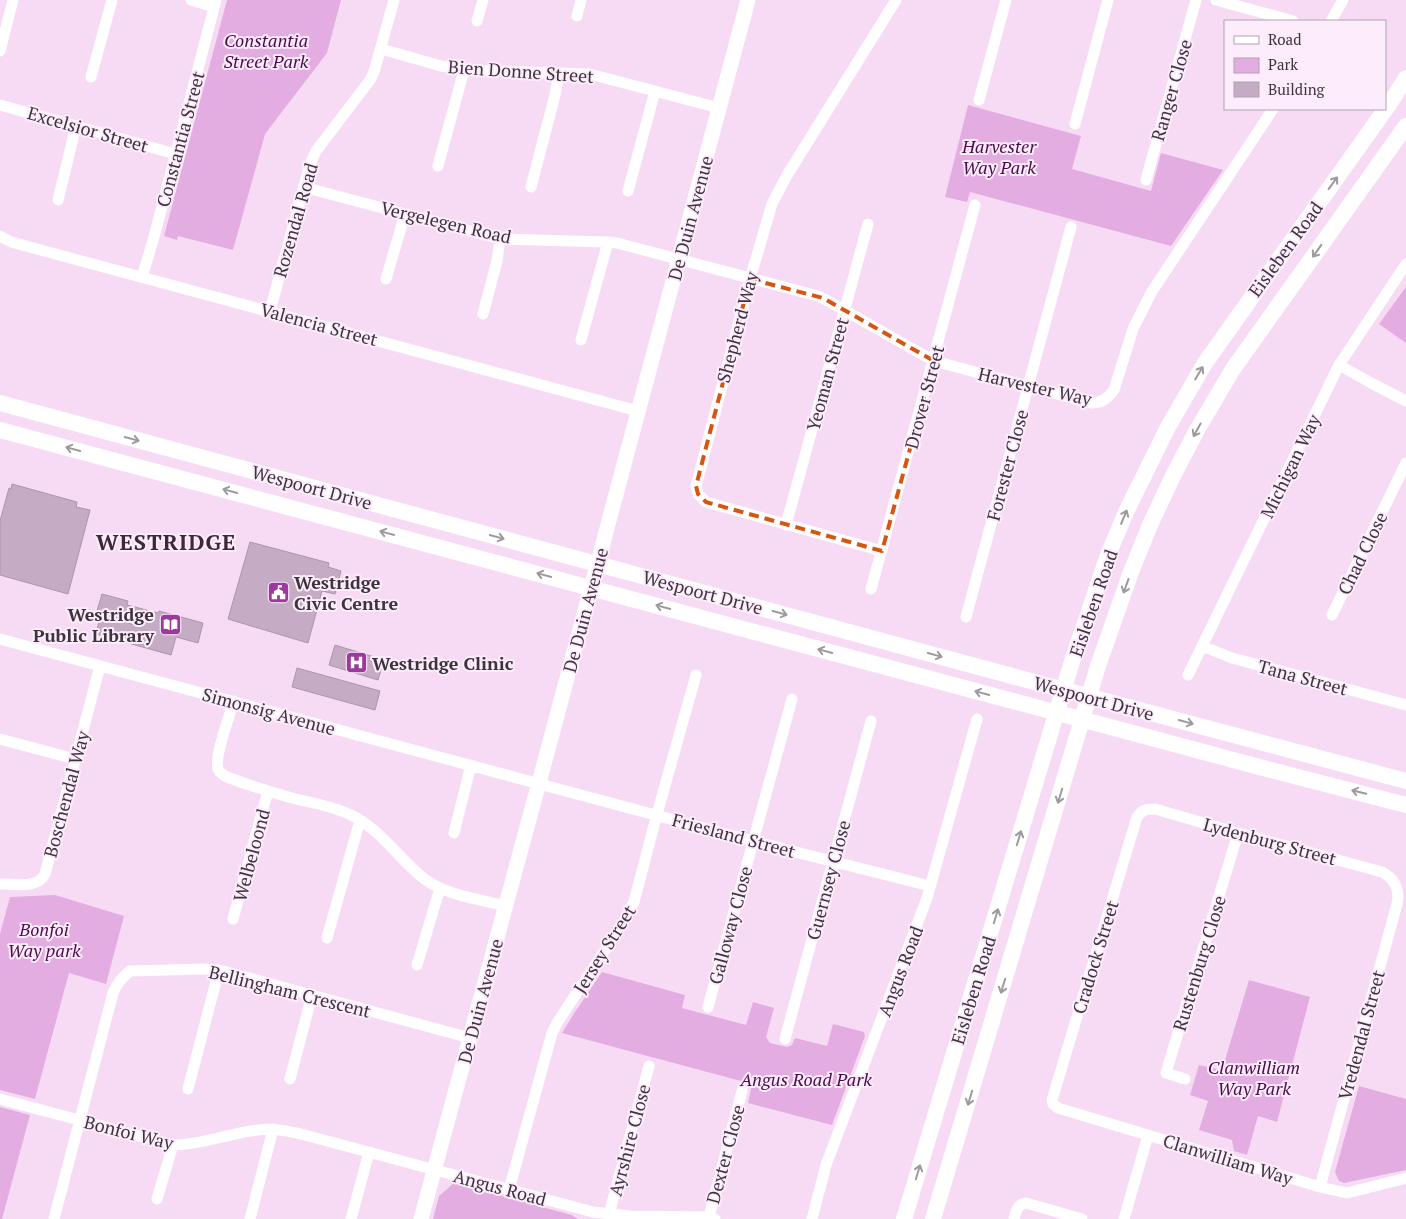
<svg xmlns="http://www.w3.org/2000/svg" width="1406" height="1219" font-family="'PT Serif',serif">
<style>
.green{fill:#e3ade1}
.building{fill:#c5abc4;stroke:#ad94ac;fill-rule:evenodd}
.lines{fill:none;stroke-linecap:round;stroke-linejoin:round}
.minor{stroke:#fff;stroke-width:11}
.tertiary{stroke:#fff;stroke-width:15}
.secondary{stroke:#fff;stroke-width:16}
.oneway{stroke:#9e999e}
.marked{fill:none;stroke:#d75511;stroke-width:4;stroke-dasharray:10 6;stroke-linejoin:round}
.labels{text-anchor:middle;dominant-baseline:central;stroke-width:4;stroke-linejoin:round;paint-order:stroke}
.park-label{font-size:18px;font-style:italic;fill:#4c094d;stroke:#fdedfc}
.street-label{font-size:18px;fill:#3d333d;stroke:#fdedfc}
.poi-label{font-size:18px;font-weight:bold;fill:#3d333d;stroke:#fdedfc;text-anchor:start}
.district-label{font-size:22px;font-weight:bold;letter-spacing:1px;fill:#3d283c;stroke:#fdedfc}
</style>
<rect width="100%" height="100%" fill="#f7dbf5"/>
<path class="green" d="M 227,0 L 341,0 L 327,53 L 265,134 L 233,250 L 178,236 L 177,240 L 164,236 Z
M 968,105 L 1081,136 L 1072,169 L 1151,191 L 1161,153 L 1223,170 L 1171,246 L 970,192 L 967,202 L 945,197 Z
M 1406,287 L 1406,343 L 1379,324 Z
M 55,895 L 124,916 L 106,984 L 69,973 L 35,1099 L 0,1090 L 0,934 L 10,897 Z
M 602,972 L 685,995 L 682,1008 L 746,1025 L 753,1002 L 774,1008 L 766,1037 L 770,1043 L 787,1047 L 792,1045 L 795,1038 L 827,1046 L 833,1024 L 864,1032 L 865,1036 L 832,1125 L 748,1103 L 752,1084 L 562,1033 L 573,1015 Z
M 1249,980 L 1310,997 L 1277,1122 L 1258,1116 L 1247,1155 L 1234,1151 L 1232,1140 L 1199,1130 L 1208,1101 L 1190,1095 L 1199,1065 L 1222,1070 Z
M 1359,1086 L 1406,1099 L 1406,1170 L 1344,1183 L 1339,1181 L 1335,1172 Z
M 0,1107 L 30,1115 L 2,1219 L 0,1219 Z
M 454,1183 L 572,1215 L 578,1219 L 433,1219 L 439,1196 Z"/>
<path class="building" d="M 12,484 L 77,502 L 76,507 L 90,510 L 68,594 L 0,575 L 0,521 L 9,488 L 11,489 Z
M 250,542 L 329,563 L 328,567 L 341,571 L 335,594 L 322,591 L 308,643 L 228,619 Z
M 102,594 L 128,601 L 127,605 L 158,613 L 159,611 L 203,623 L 198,643 L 176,637 L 171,655 L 96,634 L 99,622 L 94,621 ZM 125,611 L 140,615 L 137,626 L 122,621 Z
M 335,645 L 384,660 L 378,680 L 329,665 Z
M 297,668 L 380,691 L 375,710 L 292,687 Z"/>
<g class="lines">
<path class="minor" d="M 191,0 L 214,7
M 1216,0 L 1293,21
M 577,16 L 581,0
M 477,21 L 483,0
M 1331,21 L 1343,0
M 381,49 L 441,66 L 464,70 L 590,74 L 719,108
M 0,51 L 13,0
M 91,77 L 112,0
M 979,100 L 1006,0
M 0,105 L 76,126 L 175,154
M 1075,124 L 1108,0
M 438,166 L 464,70
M 1146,180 L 1196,0
M 303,187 L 500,239 L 608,242 L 617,243 L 818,296 L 828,301 L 934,361 L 1091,403 C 1102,403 1108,398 1114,390 L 1133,329 L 1151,293 L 1273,109
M 531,187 L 555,95 L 559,73
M 628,191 L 655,91
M 58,200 L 76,126
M 0,236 L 11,242 L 638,411
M 142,277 L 154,237 L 216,0
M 386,279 L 405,214
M 270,311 L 310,164 L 316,151 L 370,80 L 374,72 L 394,0
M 483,314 L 497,261 L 500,239
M 581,340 L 608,242
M 1339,365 L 1373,384 L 1406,401
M 786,525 L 868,224
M 882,551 L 706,502 L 698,494 L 696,486 L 750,279 L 772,204 L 786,177 L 896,0
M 871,589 L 975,205
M 1332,615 L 1406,463
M 966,617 L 1071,227
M 0,639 L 752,841 L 930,886
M 1202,646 L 1232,658 L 1406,705
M 1188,675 L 1339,365 L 1406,264
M 234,701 C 230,715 214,756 218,769 C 220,773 223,775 227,777 C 248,785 270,792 292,798 C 312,803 333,806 351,815 C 381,829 400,861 426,880 C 449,896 479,899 506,906
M 0,739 L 75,759
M 454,833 L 471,765
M 0,884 C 14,884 38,889 45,874 L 100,666
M 233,919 L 268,791
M 327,938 L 360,820
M 417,965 L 440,888
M 708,1007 L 792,699
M 785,1039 L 871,721
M 290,1079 L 312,995
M 1185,1079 L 1166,1073 L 1238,833
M 188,1089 L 219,970
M 0,1099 L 173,1145 C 202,1145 229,1133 258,1130 C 273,1128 287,1131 301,1134 L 593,1212 L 629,1216 L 709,1217 L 715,1219
M 1320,1187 L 1397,904 C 1400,889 1395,879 1382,872 L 1238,833 L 1155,809 C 1146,809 1142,810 1137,817 L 1052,1100 L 1053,1104 L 1058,1108 L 1320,1187 L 1347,1193 L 1406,1178
M 509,1190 L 552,1033 L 557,1023 L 626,918 L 634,902 L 657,814 L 696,675
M 157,1199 L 173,1145
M 609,1214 L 649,1066
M 709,1217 L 742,1091
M 54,1219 L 113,993 C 117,983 122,978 130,971 L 202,969 L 219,970 L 470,1038
M 250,1219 L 273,1129
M 351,1219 L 369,1152
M 812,1219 L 826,1165 L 927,898 L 977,719
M 1014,1219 C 1016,1212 1017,1204 1026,1203 L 1082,1219
M 1124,1219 L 1148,1135"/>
<path class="tertiary" d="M 421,1219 L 547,753 L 748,0"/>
<path class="secondary" d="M 0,403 L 1064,690 L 1406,781
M 0,430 L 1267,769 L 1406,805
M 904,1219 L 1073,658 L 1108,555 L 1126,512 L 1168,427 L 1205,363 L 1390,103 L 1406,78
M 933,1219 L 1098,666 L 1131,572 L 1150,525 L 1173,476 L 1197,430 L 1233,369 L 1406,126"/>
</g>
<defs><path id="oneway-shaft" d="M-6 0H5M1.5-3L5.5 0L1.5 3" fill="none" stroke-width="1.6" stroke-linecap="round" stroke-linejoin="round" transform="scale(1.25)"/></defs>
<g class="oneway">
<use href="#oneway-shaft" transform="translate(1333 183) rotate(-54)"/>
<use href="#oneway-shaft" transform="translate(1317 251) rotate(125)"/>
<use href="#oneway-shaft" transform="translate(1199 373) rotate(-59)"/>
<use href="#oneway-shaft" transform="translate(1197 430) rotate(119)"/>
<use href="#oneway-shaft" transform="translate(132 439) rotate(15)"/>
<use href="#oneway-shaft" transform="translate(73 449) rotate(-165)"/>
<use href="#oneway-shaft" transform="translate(230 491) rotate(-165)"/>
<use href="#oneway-shaft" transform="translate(1124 517) rotate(-67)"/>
<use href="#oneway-shaft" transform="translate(387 533) rotate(-165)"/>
<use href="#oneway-shaft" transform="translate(497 537) rotate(15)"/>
<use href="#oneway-shaft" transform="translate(544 575) rotate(-165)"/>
<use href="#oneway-shaft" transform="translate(1126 586) rotate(110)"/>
<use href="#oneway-shaft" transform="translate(663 607) rotate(-165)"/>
<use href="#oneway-shaft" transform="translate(780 613) rotate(15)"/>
<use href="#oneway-shaft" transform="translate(825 651) rotate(-165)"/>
<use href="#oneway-shaft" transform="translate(935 655) rotate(15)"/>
<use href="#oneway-shaft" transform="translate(982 693) rotate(-165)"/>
<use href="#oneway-shaft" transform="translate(1186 722) rotate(15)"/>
<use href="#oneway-shaft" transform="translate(1359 792) rotate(-166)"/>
<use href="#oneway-shaft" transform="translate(1060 796) rotate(107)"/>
<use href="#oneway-shaft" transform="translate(1019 838) rotate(-73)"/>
<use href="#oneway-shaft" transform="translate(996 916) rotate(-73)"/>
<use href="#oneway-shaft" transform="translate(1003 986) rotate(107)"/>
<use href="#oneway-shaft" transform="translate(970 1098) rotate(107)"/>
<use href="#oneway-shaft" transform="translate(918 1172) rotate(-73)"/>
</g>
<path class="marked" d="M 750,279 L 823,298 L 934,361 L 882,551 L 706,502 L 698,494 L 696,486 Z"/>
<defs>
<symbol id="civic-square" viewBox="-11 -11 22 22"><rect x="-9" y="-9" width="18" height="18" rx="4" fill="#9d399e" stroke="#fdedfc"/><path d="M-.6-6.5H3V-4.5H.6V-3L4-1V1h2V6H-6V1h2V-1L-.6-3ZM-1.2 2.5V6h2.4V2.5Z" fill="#fff"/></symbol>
<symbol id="library-square" viewBox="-11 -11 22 22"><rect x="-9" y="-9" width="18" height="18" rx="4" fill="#9d399e" stroke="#fdedfc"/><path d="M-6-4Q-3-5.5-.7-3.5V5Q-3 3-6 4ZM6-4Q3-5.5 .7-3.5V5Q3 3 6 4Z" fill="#fff"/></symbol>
<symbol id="hospital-square" viewBox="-11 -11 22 22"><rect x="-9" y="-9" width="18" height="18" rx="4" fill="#9d399e" stroke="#fdedfc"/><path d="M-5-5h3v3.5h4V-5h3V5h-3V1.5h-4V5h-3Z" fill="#fff"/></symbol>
</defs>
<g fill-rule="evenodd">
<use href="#civic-square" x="266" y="580" width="25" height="25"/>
<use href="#library-square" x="158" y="612" width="25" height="25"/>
<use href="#hospital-square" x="344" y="650" width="25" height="25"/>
</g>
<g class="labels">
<g class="park-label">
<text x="266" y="40">Constantia<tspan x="266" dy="21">Street Park</tspan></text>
<text x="999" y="146">Harvester<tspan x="999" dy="21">Way Park</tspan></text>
<text x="44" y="929">Bonfoi<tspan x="44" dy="21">Way park</tspan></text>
<text x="1254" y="1067">Clanwilliam<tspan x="1254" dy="21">Way Park</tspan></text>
<text x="806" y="1079">Angus Road Park</text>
</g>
<g class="street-label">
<text transform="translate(521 71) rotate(4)">Bien Donne Street</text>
<text transform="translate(1171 90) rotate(-74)">Ranger Close</text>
<text transform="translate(88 129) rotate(16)">Excelsior Street</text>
<text transform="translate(180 139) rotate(-75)">Constantia Street</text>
<text transform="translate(690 218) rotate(-75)">De Duin Avenue</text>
<text transform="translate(295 220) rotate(-74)">Rozendal Road</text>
<text transform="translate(446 222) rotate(13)">Vergelegen Road</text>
<text transform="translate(1285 249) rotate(-54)">Eisleben Road</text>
<text transform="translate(319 324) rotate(15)">Valencia Street</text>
<text transform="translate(737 327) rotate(-75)">Shepherd Way</text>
<text transform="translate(827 374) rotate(-75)">Yeoman Street</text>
<text transform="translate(1035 386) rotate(13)">Harvester Way</text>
<text transform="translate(924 397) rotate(-75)">Drover Street</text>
<text transform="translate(1007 465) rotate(-75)">Forester Close</text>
<text transform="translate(1290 466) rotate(-64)">Michigan Way</text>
<text transform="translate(312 487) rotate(15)">Wespoort Drive</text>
<text transform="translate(1362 553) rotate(-64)">Chad Close</text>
<text transform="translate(703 592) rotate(15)">Wespoort Drive</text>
<text transform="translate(1093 603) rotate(-71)">Eisleben Road</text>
<text transform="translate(585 610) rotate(-75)">De Duin Avenue</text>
<text transform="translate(1303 677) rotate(15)">Tana Street</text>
<text transform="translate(1094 698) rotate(15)">Wespoort Drive</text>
<text transform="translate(269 711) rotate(15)">Simonsig Avenue</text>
<text transform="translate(66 794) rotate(-75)">Boschendal Way</text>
<text transform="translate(734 835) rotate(15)">Friesland Street</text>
<text transform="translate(1270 841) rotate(15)">Lydenburg Street</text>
<text transform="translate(251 855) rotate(-75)">Welbeloond</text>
<text transform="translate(828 880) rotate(-75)">Guernsey Close</text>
<text transform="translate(730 925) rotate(-75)">Galloway Close</text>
<text transform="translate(604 949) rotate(-58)">Jersey Street</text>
<text transform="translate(1095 957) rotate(-73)">Cradock Street</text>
<text transform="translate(1199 963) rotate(-73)">Rustenburg Close</text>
<text transform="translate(900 971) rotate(-69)">Angus Road</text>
<text transform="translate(973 990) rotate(-73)">Eisleben Road</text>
<text transform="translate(290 991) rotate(14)">Bellingham Crescent</text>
<text transform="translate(480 1001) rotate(-75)">De Duin Avenue</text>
<text transform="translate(1361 1035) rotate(-75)">Vredendal Street</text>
<text transform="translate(129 1132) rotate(14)">Bonfoi Way</text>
<text transform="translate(629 1140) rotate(-75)">Ayrshire Close</text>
<text transform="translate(725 1154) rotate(-75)">Dexter Close</text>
<text transform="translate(1228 1159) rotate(17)">Clanwilliam Way</text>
<text transform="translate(500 1187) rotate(15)">Angus Road</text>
</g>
<g class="poi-label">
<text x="294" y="582">Westridge<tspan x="294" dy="21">Civic Centre</tspan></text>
<text x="154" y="614" text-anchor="end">Westridge<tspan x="154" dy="21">Public Library</tspan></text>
<text x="372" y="663">Westridge Clinic</text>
</g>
<g class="district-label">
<text x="166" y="541">WESTRIDGE</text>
</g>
</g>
<rect x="1224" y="20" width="162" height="90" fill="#fdedfc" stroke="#b0a3b0"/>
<rect x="1234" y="36" width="25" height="8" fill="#ffffff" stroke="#b0a3b0"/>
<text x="1268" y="45" font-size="15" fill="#3d333d">Road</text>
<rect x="1234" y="58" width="25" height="15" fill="#e3ade1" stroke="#b0a3b0"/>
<text x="1268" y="70" font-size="15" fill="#3d333d">Park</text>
<rect x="1234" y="82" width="25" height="15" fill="#c5abc4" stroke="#b0a3b0"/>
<text x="1268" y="95" font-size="15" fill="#3d333d">Building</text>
</svg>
